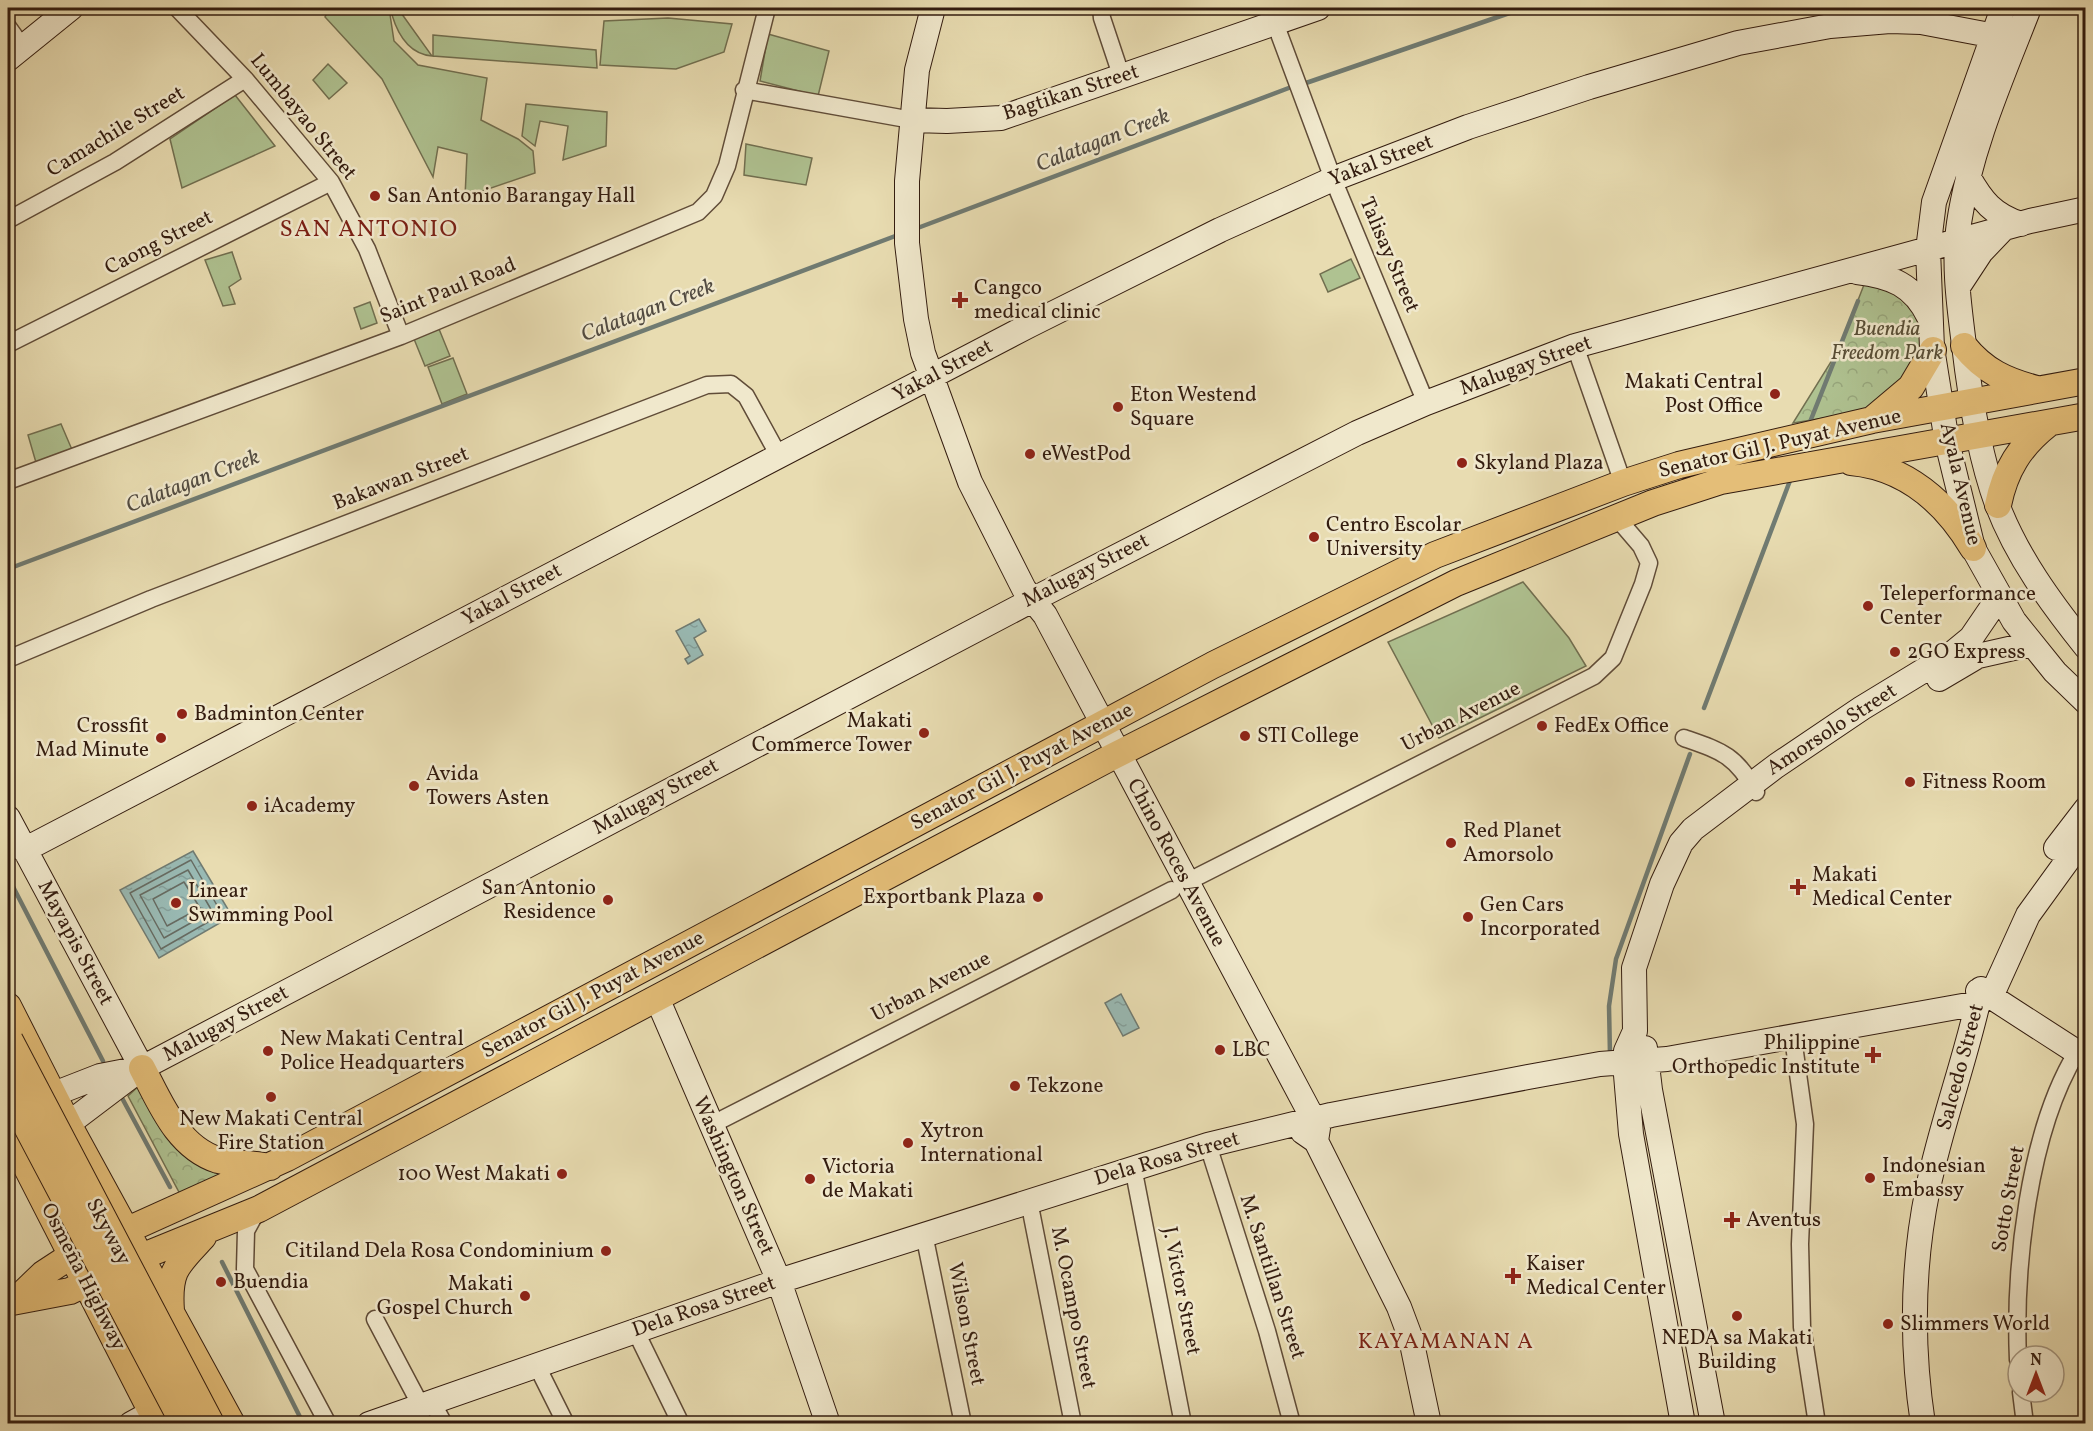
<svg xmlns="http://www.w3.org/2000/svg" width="2093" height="1431" font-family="Vollkorn,serif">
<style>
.grass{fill:#afc291;stroke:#716f50;stroke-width:1.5}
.park{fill:url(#park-crowns);stroke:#716f50;stroke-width:1.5}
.water{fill:url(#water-ripples);stroke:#707b72;stroke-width:1.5}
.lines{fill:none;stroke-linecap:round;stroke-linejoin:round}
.shore{stroke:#666b62;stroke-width:1.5}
.stream{stroke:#707b72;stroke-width:4.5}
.street-casing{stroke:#604c38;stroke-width:19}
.secondary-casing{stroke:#331c0f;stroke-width:26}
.primary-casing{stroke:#331c0f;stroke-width:28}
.street{stroke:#f0e8cc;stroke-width:16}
.secondary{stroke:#f0e8cc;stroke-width:24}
.primary{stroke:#e4be78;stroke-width:26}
.highway-bridge-casing{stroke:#331c0f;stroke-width:32;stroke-linecap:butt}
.highway-bridge{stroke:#e4be78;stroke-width:30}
.poi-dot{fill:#8f2418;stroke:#f0e8cc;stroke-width:2}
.labels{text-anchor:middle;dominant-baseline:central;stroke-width:5;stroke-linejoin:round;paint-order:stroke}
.street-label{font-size:21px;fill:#331c0f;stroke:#f0e8cc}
.poi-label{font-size:21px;fill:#331c0f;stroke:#f0e8cc;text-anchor:start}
.park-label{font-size:21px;font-style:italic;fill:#584e36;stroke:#f0e8cc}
.water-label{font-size:22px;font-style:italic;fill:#524b41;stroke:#f0e8cc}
.neighbourhood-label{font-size:22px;letter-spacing:1.5px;fill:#7a1f14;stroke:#f0e8cc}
.quarter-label{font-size:24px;letter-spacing:1.5px;fill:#7a1f14;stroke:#f0e8cc}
</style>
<defs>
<pattern id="park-crowns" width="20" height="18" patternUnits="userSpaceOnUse" patternTransform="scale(1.5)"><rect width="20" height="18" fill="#afc291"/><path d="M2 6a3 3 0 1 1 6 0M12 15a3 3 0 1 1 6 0" fill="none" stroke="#97a67c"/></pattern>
<pattern id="water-ripples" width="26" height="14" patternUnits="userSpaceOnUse" patternTransform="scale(1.5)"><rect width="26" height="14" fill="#99bab4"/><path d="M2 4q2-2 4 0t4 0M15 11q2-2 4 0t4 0" fill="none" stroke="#849f9a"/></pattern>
</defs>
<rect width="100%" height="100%" fill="#e8dcb1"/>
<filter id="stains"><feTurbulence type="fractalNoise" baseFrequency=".00333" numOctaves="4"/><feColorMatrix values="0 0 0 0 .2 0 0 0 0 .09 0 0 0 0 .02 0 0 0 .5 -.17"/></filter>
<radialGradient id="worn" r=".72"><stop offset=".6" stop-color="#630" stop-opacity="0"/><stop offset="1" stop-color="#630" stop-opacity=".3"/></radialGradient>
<path class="grass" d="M 330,8 L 389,8 L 394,41 L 418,65 L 487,78 L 481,120 L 518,139 L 533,151 L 535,173 L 465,197 L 467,154 L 438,147 L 433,177 L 382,79 L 325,17 Z
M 399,10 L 432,56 C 409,54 398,35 392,15 Z
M 668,18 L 732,24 L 724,52 L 676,69 L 600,65 L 604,21 Z
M 768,34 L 829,51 L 818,96 L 760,81 Z
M 433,35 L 596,50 L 597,68 L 433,56 Z
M 328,64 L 347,83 L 329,99 L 313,80 Z
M 235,95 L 275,146 L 182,188 L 170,139 Z
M 526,104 L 607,112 L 606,146 L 563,160 L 568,126 L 540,121 L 535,146 L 522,136 Z
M 746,144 L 812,158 L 806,185 L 744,175 Z
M 232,252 L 241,279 L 229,287 L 235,304 L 223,306 L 205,260 Z
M 1351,259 L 1360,278 L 1328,292 L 1320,274 Z
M 370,302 L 377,323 L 361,329 L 354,308 Z
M 439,329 L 450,356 L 425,366 L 414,339 Z
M 453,358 L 467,394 L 442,404 L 428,367 Z
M 61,424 L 73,452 L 37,466 L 28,435 Z
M 1523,582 L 1569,638 L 1586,666 L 1439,738 L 1388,642 Z"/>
<path class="park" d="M 1867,277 L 1902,283 L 1932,348 L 1914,379 L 1862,412 L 1793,423 L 1839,349 Z
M 142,1083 L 225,1173 L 180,1194 L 128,1096 Z"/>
<path class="water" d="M 699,619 L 706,631 L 694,638 L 703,655 L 688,664 L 685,659 L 690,656 L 676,631 Z
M 193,851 L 232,916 L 159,958 L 120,890 Z
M 1121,994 L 1139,1028 L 1123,1036 L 1105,1003 Z"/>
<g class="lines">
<path class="shore" d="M 191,860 L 222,914 L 161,949 L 130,893 Z
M 188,870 L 212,911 L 164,938 L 140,895 Z
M 184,882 L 200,908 L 167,926 L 153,899 Z"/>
<path class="stream" d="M 1306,83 L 1524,8
M 915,229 L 1294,86
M 1808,427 L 1858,301
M 8,569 L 898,235
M 1704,708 L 1791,478
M 8,877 L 103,1061
M 1610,1055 L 1609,1006 L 1616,959 L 1690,754
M 122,1098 L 170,1187
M 222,1262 L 301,1419"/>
<defs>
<path id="street" d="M 177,8 L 245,79 L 331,182 L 367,249 L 401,336
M 1101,8 L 1102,18 L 1122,78
M 1275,23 L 1333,179 L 1426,403
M 8,27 L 23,48
M 744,90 L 912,120
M 8,220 L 115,162 L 245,79
M 8,344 L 331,182
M 1575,346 L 1623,483
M 8,481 L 401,336 L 698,212 L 714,196 L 727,166 L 767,8
M 8,659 L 151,599 L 707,385 L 731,384 L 746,396 L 779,456
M 1684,738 C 1721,751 1736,755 1756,792
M 1185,883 L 1594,676 L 1613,658 L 1643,584 L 1649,563 L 1641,546 L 1617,518
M 1793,1038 L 1805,1124 L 1800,1244 L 1802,1327 L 1817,1424
M 711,1125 L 1172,890
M 1208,1145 L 1267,1331 L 1292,1424
M 1133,1167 L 1183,1424
M 1029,1201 L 1073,1424
M 258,1209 L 246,1231 L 245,1269 L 328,1424
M 924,1234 L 963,1424
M 375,1319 L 421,1406
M 636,1332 L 681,1424
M 2018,1360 C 2014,1268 2028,1132 2077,1052
M 537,1366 L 566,1424
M 2021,1392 L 2025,1424
M 432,1402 L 444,1424"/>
<path id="secondary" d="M 933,8 L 917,70 L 907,181 L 907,243 L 916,319 L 923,353 L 970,482 L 1024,589 L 1045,615 L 1318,1128 L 1316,1141
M 2003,8 L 1934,202 L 1928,250 L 1932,348 L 1947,442 L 1973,548 L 2014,621 L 2055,672 L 2086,702
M 2029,8 C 2002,77 1970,149 1959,223 C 1953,263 1959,305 1964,345 C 1970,397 1979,455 1997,504 C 2017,557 2051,603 2086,647
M 8,59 L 71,8
M 912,120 L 947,121 L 1001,118 L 1318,8
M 1968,176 C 1982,201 1993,215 2021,224
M 1857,272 C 1891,276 1914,285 1929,317
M 1958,287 L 1981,252 L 2002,230
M 1034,599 L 1357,433 L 1426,403 L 1575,346 L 2030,221 L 2086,209
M 1939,679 L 1978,656 L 2031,644
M 8,818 L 142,1068
M 2056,848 L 2086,809
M 24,850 L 1028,326 L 1220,230 L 1333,179 L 1468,127 L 1589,87 L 1738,43 L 1830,26 L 1890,21 L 1921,22 L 2016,40
M 1978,991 L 1990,996 L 2086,1058
M 657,998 L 779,1281 L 828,1424
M 1645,1048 L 1650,1090 L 1713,1424
M 36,1101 L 100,1076 L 136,1069
M 51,1132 L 68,1124 L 142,1068 L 1025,604
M 1303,1132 L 1316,1141 L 1399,1307 L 1411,1339 L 1429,1424
M 131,1424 L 151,1413
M 369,1424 L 779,1281 L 1208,1145 L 1331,1115 L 1528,1077 L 1600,1064 L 1667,1059 L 1979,1003 L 1994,990 L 2028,915 L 2086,835
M 1683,1424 L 1631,1134 L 1625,1063 L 1626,1051 L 1635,1031 L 1634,968 L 1662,884 L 1681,843 L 1693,829 L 1776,766 L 1862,708 L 1954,652 L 1971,638 L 1999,597
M 1923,1424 C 1911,1345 1912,1266 1928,1188 C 1942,1121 1967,1056 1981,989"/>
<path id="primary" d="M 1964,346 C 1984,371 2006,381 2037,389
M 1873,419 L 1911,387 L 1933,350
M 1851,462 C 1906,467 1946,503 1973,548
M 1998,505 C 2005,470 2020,446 2048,424
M 8,1006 L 68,1124 L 232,1424
M 142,1068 C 160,1102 177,1147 218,1160 C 234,1164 253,1164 270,1167
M 8,1131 L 158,1424
M 16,1300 L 43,1274 L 72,1255 L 287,1158 L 1213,665 L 1435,555 L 1623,483 L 1679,465 L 1872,420 L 2086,381
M 12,1302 L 70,1291 L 141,1257 L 259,1209 L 1104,761 L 1456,583 L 1653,503 L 1721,481 L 2086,416
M 171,1311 C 168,1270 177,1265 203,1237"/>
</defs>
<use href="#street" class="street-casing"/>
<use href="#secondary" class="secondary-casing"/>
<use href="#primary" class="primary-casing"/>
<use href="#street" class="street"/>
<use href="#secondary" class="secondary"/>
<use href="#primary" class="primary"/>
<defs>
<path id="highway-bridge" d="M 8,1041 L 209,1424
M 8,1087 L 186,1424"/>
</defs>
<use href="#highway-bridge" class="highway-bridge-casing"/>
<use href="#highway-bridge" class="highway-bridge"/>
</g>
<g class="poi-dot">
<circle cx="375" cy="196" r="6"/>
<path d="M957 291h6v6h6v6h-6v6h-6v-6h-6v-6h6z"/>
<circle cx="1775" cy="394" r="6"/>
<circle cx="1118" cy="407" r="6"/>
<circle cx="1030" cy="454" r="6"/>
<circle cx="1462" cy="463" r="6"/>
<circle cx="1314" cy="537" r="6"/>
<circle cx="1868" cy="606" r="6"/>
<circle cx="1895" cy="652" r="6"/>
<circle cx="182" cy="714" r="6"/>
<circle cx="1542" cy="726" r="6"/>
<circle cx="924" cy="733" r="6"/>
<circle cx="1245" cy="736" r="6"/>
<circle cx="161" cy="738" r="6"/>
<circle cx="1910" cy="782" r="6"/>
<circle cx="414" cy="786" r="6"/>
<circle cx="252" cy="806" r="6"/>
<circle cx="1451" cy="843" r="6"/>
<path d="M1795 878h6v6h6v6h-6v6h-6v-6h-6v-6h6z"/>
<circle cx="1038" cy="897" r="6"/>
<circle cx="608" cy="900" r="6"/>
<circle cx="176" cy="903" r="6"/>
<circle cx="1468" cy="917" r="6"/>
<circle cx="1220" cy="1050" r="6"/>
<circle cx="268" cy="1051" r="6"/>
<path d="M1870 1046h6v6h6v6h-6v6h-6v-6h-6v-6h6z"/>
<circle cx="1015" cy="1086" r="6"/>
<circle cx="271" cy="1097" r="6"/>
<circle cx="908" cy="1143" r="6"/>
<circle cx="562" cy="1174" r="6"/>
<circle cx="1870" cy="1178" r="6"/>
<circle cx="810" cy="1179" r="6"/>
<path d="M1729 1211h6v6h6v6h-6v6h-6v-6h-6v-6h6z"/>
<circle cx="606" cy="1251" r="6"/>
<path d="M1510 1267h6v6h6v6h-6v6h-6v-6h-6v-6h6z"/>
<circle cx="221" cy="1282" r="6"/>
<circle cx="525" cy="1296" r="6"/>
<circle cx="1737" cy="1316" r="6"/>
<circle cx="1888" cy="1324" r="6"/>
</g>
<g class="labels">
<g class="street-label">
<text transform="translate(1071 93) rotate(-18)">Bagtikan Street</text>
<text transform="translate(303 117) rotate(51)">Lumbayao Street</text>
<text transform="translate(116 132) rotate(-31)">Camachile Street</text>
<text transform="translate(1381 161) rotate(-21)">Yakal Street</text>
<text transform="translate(159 243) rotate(-27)">Caong Street</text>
<text transform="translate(1389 255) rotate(67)">Talisay Street</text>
<text transform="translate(448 291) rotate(-22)">Saint Paul Road</text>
<text transform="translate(1526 366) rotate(-20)">Malugay Street</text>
<text transform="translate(943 371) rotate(-28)">Yakal Street</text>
<text transform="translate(1780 444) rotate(-13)">Senator Gil J. Puyat Avenue</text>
<text transform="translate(401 479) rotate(-21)">Bakawan Street</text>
<text transform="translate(1960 484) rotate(77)">Ayala Avenue</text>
<text transform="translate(1086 571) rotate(-27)">Malugay Street</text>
<text transform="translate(512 595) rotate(-28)">Yakal Street</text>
<text transform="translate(1461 717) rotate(-27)">Urban Avenue</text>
<text transform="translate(1832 730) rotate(-33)">Amorsolo Street</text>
<text transform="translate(1022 767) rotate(-28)">Senator Gil J. Puyat Avenue</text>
<text transform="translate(656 797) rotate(-28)">Malugay Street</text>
<text transform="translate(1176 863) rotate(62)">Chino Roces Avenue</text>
<text transform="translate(75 943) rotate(62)">Mayapis Street</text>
<text transform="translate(931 987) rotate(-27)">Urban Avenue</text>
<text transform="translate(593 995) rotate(-28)">Senator Gil J. Puyat Avenue</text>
<text transform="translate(226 1024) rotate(-28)">Malugay Street</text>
<text transform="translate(1961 1067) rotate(-75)">Salcedo Street</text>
<text transform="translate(1167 1159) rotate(-16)">Dela Rosa Street</text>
<text transform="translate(733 1176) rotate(66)">Washington Street</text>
<text transform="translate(2009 1199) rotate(-80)">Sotto Street</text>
<text transform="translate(108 1232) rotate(62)">Skyway</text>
<text transform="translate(83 1277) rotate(63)">Osmeña Highway</text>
<text transform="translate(1272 1277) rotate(72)">M. Santillan Street</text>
<text transform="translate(1181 1291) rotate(79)">J. Victor Street</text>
<text transform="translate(704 1307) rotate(-19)">Dela Rosa Street</text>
<text transform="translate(1073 1308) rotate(79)">M. Ocampo Street</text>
<text transform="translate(966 1324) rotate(79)">Wilson Street</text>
</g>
<g class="poi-label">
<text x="387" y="196">San Antonio Barangay Hall</text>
<text x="974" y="288">Cangco<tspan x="974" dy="24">medical clinic</tspan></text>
<text x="1763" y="382" text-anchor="end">Makati Central<tspan x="1763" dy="24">Post Office</tspan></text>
<text x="1130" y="395">Eton Westend<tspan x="1130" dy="24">Square</tspan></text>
<text x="1042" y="454">eWestPod</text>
<text x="1474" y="463">Skyland Plaza</text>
<text x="1326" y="525">Centro Escolar<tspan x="1326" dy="24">University</tspan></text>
<text x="1880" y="594">Teleperformance<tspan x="1880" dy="24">Center</tspan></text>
<text x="1907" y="652">2GO Express</text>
<text x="194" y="714">Badminton Center</text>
<text x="912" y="721" text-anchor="end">Makati<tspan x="912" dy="24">Commerce Tower</tspan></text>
<text x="149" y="726" text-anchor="end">Crossfit<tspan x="149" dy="24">Mad Minute</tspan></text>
<text x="1554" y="726">FedEx Office</text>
<text x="1257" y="736">STI College</text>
<text x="426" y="774">Avida<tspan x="426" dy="24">Towers Asten</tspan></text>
<text x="1922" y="782">Fitness Room</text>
<text x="264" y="806">iAcademy</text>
<text x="1463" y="831">Red Planet<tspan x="1463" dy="24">Amorsolo</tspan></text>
<text x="1812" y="875">Makati<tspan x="1812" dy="24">Medical Center</tspan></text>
<text x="596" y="888" text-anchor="end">San Antonio<tspan x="596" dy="24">Residence</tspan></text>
<text x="188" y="891">Linear<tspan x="188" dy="24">Swimming Pool</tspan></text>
<text x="1026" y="897" text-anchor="end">Exportbank Plaza</text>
<text x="1480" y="905">Gen Cars<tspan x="1480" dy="24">Incorporated</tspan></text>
<text x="280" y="1039">New Makati Central<tspan x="280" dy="24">Police Headquarters</tspan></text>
<text x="1860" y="1043" text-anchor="end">Philippine<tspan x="1860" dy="24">Orthopedic Institute</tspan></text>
<text x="1232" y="1050">LBC</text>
<text x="1027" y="1086">Tekzone</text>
<text x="271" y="1119" text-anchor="middle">New Makati Central<tspan x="271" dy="24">Fire Station</tspan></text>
<text x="920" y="1131">Xytron<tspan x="920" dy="24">International</tspan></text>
<text x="1882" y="1166">Indonesian<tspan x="1882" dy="24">Embassy</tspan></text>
<text x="822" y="1167">Victoria<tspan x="822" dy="24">de Makati</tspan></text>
<text x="550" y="1174" text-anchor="end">100 West Makati</text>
<text x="1746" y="1220">Aventus</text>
<text x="594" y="1251" text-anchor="end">Citiland Dela Rosa Condominium</text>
<text x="1526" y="1264">Kaiser<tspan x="1526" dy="24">Medical Center</tspan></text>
<text x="233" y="1282">Buendia</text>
<text x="513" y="1284" text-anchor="end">Makati<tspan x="513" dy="24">Gospel Church</tspan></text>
<text x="1900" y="1324">Slimmers World</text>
<text x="1737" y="1338" text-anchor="middle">NEDA sa Makati<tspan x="1737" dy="24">Building</tspan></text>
</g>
<g class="park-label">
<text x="1887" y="329">Buendia<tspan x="1887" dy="24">Freedom Park</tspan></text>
</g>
<g class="water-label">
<text transform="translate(1103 141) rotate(-21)">Calatagan Creek</text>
<text transform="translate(648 311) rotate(-21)">Calatagan Creek</text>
<text transform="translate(193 482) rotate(-21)">Calatagan Creek</text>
</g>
<g class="neighbourhood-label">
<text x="1446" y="1342">KAYAMANAN A</text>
</g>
<g class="quarter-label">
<text x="369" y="230">SAN ANTONIO</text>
</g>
</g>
<rect width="2093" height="1431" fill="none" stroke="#e8dcb1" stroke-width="30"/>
<rect x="9" y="9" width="2075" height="1413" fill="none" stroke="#331c0f" stroke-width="3"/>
<rect x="15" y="15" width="2063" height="1401" fill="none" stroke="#331c0f" stroke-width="1.5"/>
<g transform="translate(2036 1374)"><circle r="28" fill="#f0e8cc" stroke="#a49680" stroke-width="1.5"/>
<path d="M0-4.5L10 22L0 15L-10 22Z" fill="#8f2418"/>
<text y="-9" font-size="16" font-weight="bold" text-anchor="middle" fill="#331c0f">N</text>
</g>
<rect width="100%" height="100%" filter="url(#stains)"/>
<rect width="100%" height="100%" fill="url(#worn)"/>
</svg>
